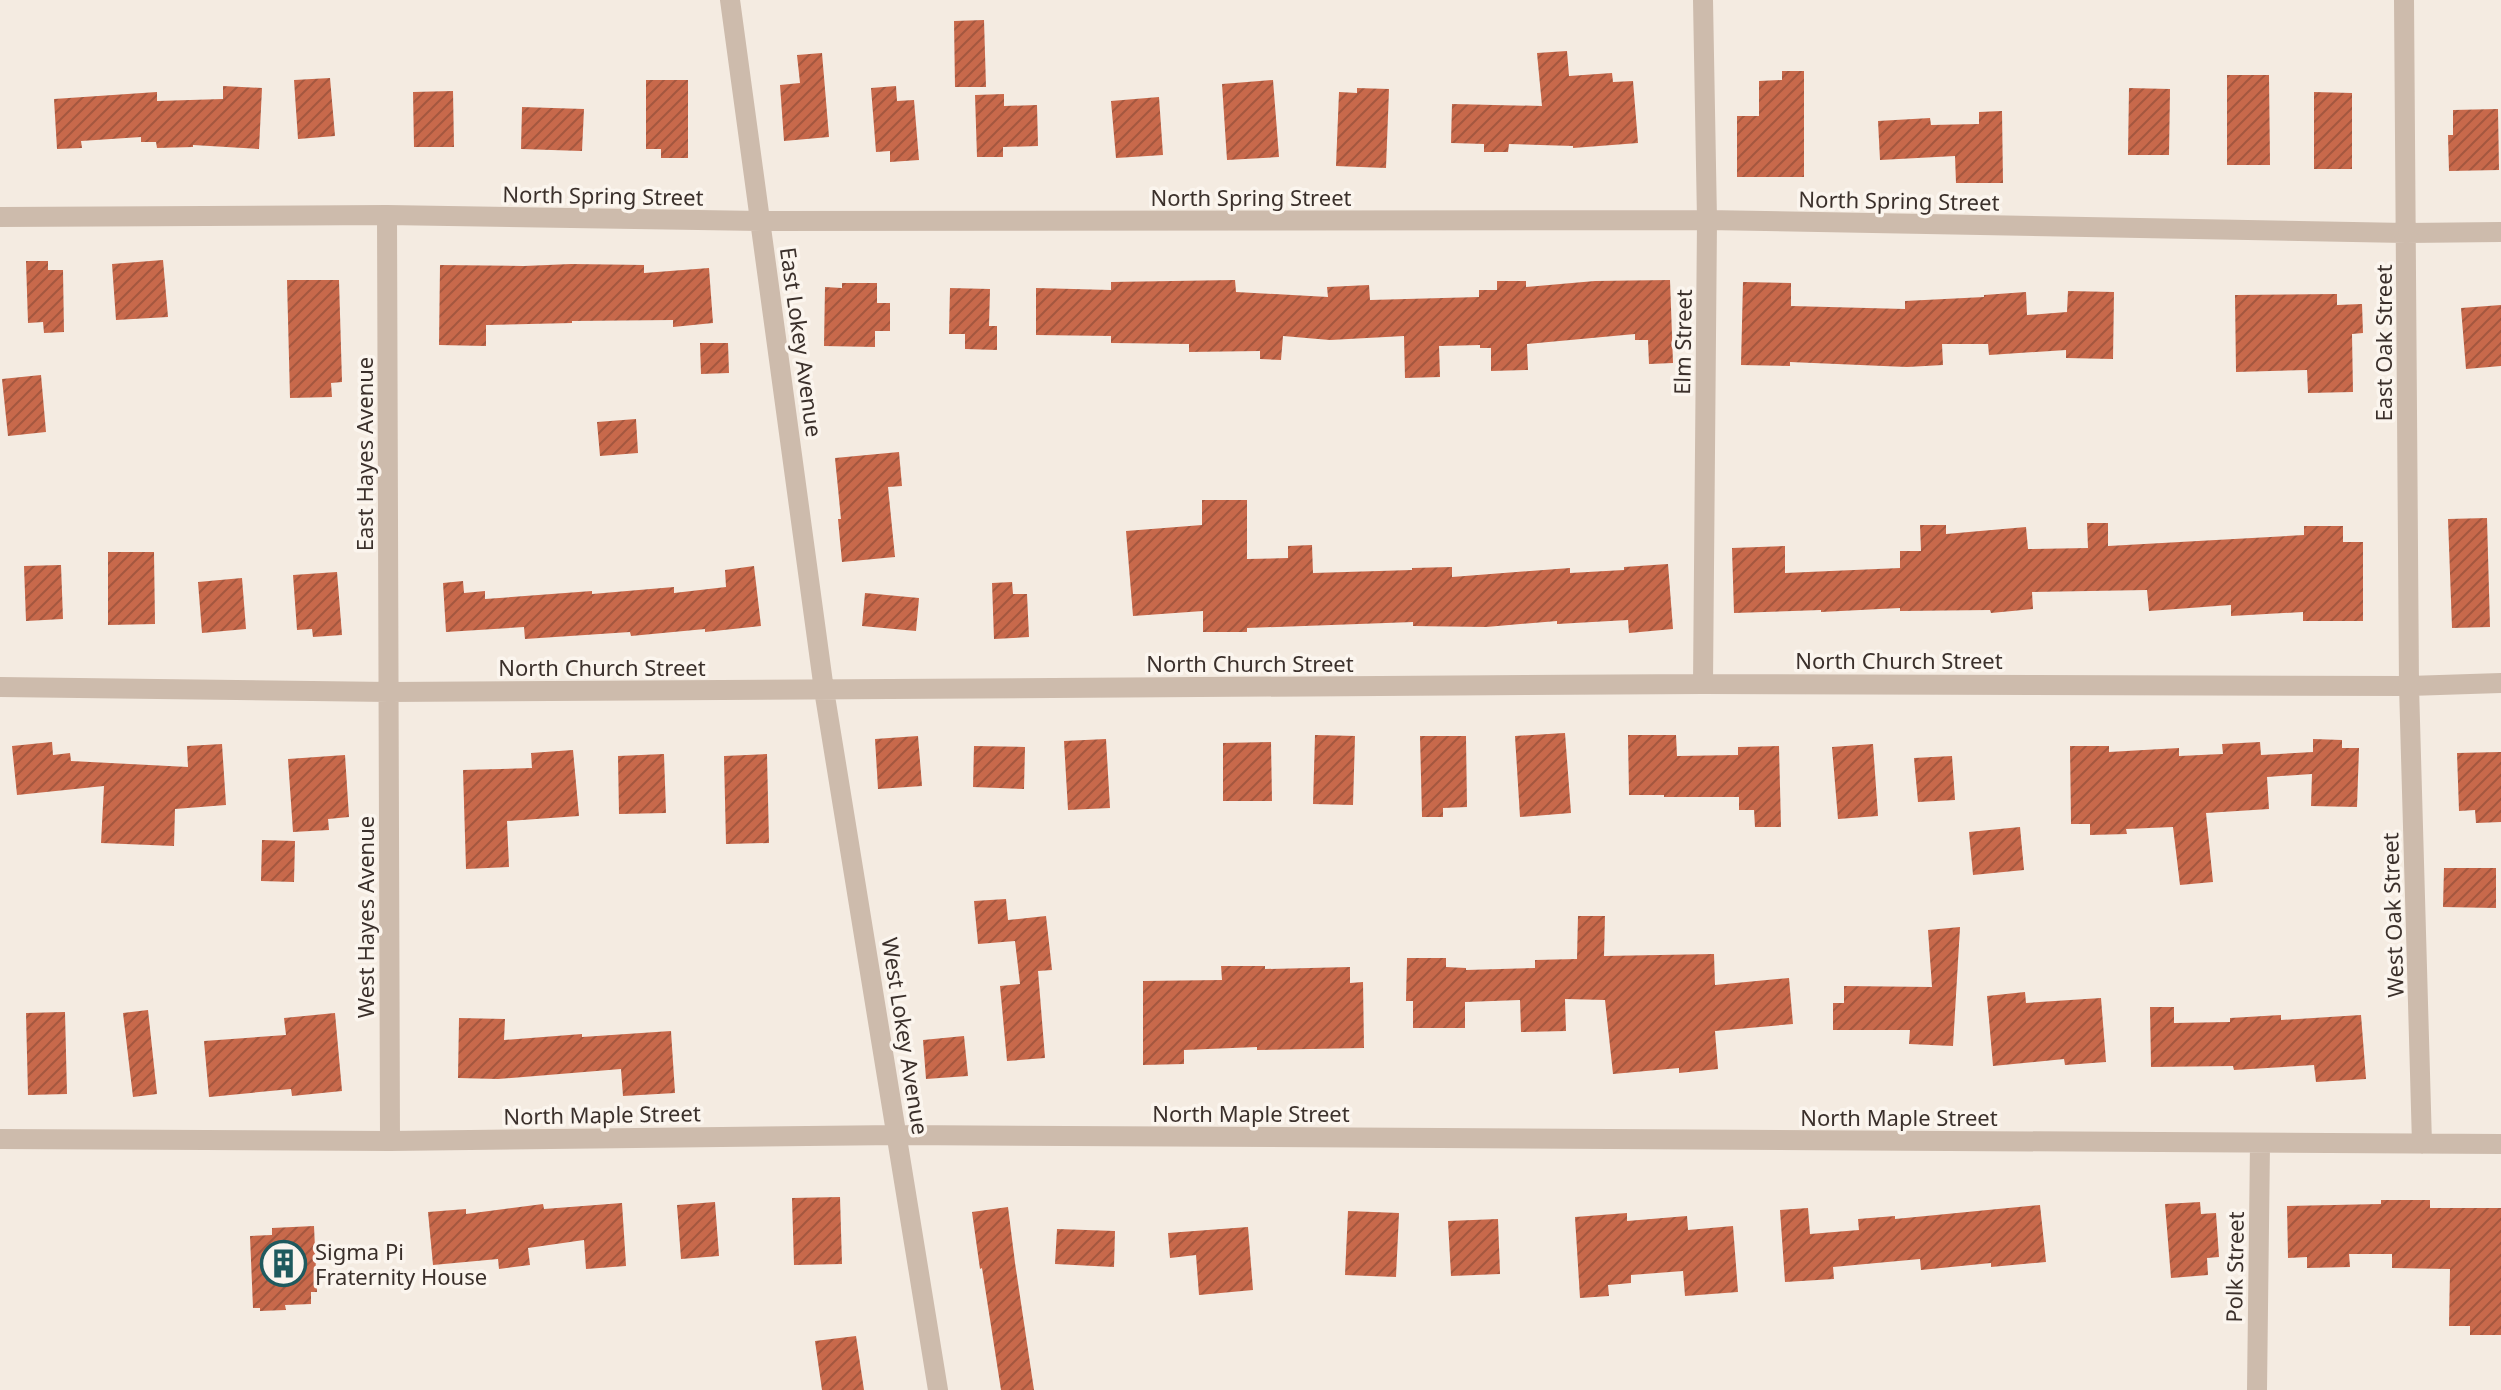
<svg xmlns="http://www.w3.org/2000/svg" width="2501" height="1390" font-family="'Noto Sans',sans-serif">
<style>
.building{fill:url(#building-hatch)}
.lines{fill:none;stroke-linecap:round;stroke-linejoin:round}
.street{stroke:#cdbbac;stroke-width:20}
.labels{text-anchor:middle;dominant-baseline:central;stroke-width:7;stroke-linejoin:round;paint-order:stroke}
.street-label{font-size:22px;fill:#3b302b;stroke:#fbf5ee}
.poi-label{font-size:22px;fill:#3b302b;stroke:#fbf5ee;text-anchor:start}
</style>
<defs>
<pattern id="building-hatch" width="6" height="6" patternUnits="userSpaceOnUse" patternTransform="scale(2)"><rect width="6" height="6" fill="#c8694b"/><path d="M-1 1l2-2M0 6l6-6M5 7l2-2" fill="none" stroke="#a4573f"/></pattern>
</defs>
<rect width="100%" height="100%" fill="#f4ebe1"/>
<path class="building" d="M 984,20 L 986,87 L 955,87 L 954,21 Z
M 1567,51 L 1569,76 L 1612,73 L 1613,82 L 1633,81 L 1638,143 L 1573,148 L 1573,146 L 1509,144 L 1508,152 L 1484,152 L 1484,144 L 1451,143 L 1452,104 L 1542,106 L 1537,53 Z
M 822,53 L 829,137 L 784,141 L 780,85 L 800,83 L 797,55 Z
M 1782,71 L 1804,71 L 1804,177 L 1737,177 L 1737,116 L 1759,116 L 1759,81 L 1782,80 Z
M 2227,75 L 2269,75 L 2270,165 L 2227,165 Z
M 330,78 L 335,136 L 298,139 L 294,80 Z
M 646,80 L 688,80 L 688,158 L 661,158 L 661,149 L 646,149 Z
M 1273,80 L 1279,157 L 1227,160 L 1222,84 Z
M 223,86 L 262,88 L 259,149 L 193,145 L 193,147 L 157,148 L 156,142 L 141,142 L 141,137 L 81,141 L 82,148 L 57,149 L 54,99 L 157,92 L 157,101 L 223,99 Z
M 896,86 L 897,101 L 914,100 L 919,160 L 890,162 L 890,151 L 876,152 L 871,88 Z
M 1357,88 L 1389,89 L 1386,168 L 1336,166 L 1339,92 L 1357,93 Z
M 2129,88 L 2170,89 L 2169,155 L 2128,155 Z
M 453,91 L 454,147 L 414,147 L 413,92 Z
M 2314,92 L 2352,93 L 2352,169 L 2314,169 Z
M 1004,94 L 1004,106 L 1037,105 L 1038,146 L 1003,147 L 1003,157 L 977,157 L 975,95 Z
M 1159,97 L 1163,155 L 1116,158 L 1111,101 Z
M 522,107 L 584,109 L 582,151 L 521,149 Z
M 2498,109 L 2499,170 L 2449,171 L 2448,135 L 2453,135 L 2453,110 Z
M 2002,111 L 2003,183 L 1956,183 L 1955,156 L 1880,160 L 1878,121 L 1930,118 L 1931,125 L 1979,124 L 1979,112 Z
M 163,260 L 168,317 L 116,320 L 112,264 Z
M 26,261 L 48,261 L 48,270 L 63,270 L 64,332 L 44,333 L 43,322 L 28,323 Z
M 571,264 L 644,265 L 644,273 L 709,268 L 713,323 L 673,327 L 673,320 L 572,321 L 572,323 L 486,325 L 486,346 L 439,345 L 440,265 L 524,266 Z
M 287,280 L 339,280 L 342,382 L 331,383 L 332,397 L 290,398 Z
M 1235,280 L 1236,292 L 1328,297 L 1327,287 L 1369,285 L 1370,300 L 1479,297 L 1479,290 L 1497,290 L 1497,281 L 1526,281 L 1526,287 L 1595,281 L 1670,280 L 1673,363 L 1649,364 L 1648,340 L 1635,340 L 1635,334 L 1527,344 L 1528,370 L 1491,371 L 1491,348 L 1480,348 L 1480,345 L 1439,346 L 1440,377 L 1405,378 L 1404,336 L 1330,340 L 1283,336 L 1281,360 L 1260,359 L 1260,351 L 1189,352 L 1189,344 L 1111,343 L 1111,336 L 1036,335 L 1036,288 L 1111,290 L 1111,282 Z
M 1743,282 L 1791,283 L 1791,306 L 1905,309 L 1905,301 L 1984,297 L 1984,295 L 2026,292 L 2027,315 L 2067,312 L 2068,291 L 2114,292 L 2113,359 L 2066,358 L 2066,350 L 1989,355 L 1988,344 L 1942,344 L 1943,365 L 1907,367 L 1790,362 L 1790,366 L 1741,365 Z
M 842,283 L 877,283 L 877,303 L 890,303 L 890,331 L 875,331 L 875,347 L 824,346 L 825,287 L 842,288 Z
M 950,288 L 990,289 L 989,326 L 997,326 L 997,350 L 965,349 L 965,334 L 949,334 Z
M 2337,294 L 2337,305 L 2362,304 L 2363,333 L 2352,334 L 2353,392 L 2308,393 L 2307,370 L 2236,372 L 2235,295 Z
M 2501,305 L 2501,366 L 2466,369 L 2461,308 Z
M 700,343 L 728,343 L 729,373 L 701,374 Z
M 41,375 L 46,432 L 8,436 L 2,379 Z
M 636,419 L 638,453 L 600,456 L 597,422 Z
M 899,452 L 902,486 L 888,487 L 895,557 L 842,562 L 838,519 L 841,519 L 835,458 Z
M 1202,500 L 1247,500 L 1247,559 L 1288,558 L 1288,546 L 1312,545 L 1313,573 L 1412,570 L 1412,568 L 1452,567 L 1452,577 L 1570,568 L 1570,573 L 1624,570 L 1624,567 L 1668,564 L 1673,629 L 1629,633 L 1628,620 L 1557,624 L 1557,621 L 1486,627 L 1413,626 L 1413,622 L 1247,628 L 1247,632 L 1203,632 L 1203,611 L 1133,616 L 1126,531 L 1202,525 Z
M 2487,518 L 2490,627 L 2452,628 L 2448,519 Z
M 2087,523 L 2108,523 L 2108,546 L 2304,535 L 2304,526 L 2343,526 L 2343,542 L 2363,542 L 2363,621 L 2303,621 L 2303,612 L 2231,616 L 2231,605 L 2149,611 L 2147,590 L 2032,592 L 2033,609 L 1991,613 L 1990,610 L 1900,611 L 1900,608 L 1821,612 L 1821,610 L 1734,613 L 1732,548 L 1785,546 L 1785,573 L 1900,568 L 1900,551 L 1921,551 L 1920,525 L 1946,525 L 1946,534 L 2026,527 L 2028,549 L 2088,548 Z
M 108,552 L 154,552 L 155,624 L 108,625 Z
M 61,565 L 63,619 L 26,621 L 24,566 Z
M 754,566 L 761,626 L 705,632 L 705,629 L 631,636 L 630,632 L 525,639 L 524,627 L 446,632 L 443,583 L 463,581 L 464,593 L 485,591 L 485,599 L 592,591 L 592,594 L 674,587 L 674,593 L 726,587 L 725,570 Z
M 337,572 L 342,635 L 313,637 L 312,629 L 297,630 L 293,575 Z
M 242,578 L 246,629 L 202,633 L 198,582 Z
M 1012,582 L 1013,594 L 1027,594 L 1029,637 L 994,639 L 992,583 Z
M 865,593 L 919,598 L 916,631 L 862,626 Z
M 1565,733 L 1571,813 L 1520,817 L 1515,736 Z
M 1315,735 L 1355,736 L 1353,805 L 1313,804 Z
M 1628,735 L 1676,735 L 1677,756 L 1738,755 L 1738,747 L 1779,746 L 1781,827 L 1755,827 L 1754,810 L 1739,810 L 1739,797 L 1664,797 L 1664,795 L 1629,795 Z
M 918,736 L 922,786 L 878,789 L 875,739 Z
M 1420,736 L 1466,736 L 1467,807 L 1443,808 L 1443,817 L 1422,817 Z
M 1106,739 L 1110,808 L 1068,810 L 1064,741 Z
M 2313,739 L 2342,740 L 2342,748 L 2359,748 L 2357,807 L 2311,806 L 2312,774 L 2267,777 L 2269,809 L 2206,813 L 2213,882 L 2180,885 L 2173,827 L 2126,829 L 2127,834 L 2090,835 L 2090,824 L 2071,824 L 2070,746 L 2109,746 L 2109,752 L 2179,748 L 2179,756 L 2223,754 L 2222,744 L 2260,742 L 2261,755 L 2313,752 Z
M 52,742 L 53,755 L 70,753 L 71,761 L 188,767 L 187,746 L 222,744 L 226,805 L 175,809 L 174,846 L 101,843 L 104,786 L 17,795 L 12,746 Z
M 1271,742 L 1272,801 L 1223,801 L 1223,743 Z
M 1873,744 L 1878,816 L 1838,819 L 1832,747 Z
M 974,746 L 1025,747 L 1024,789 L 973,787 Z
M 573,750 L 579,816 L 507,821 L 509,867 L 466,869 L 463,770 L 532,768 L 531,753 Z
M 2501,752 L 2501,822 L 2476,823 L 2475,810 L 2459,811 L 2457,753 Z
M 664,754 L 666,813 L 619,814 L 618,756 Z
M 767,754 L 769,843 L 726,844 L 724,756 Z
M 345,755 L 349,817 L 328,819 L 329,830 L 293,832 L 288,759 Z
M 1952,756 L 1955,800 L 1918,802 L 1914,758 Z
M 2020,827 L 2024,870 L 1973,875 L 1969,832 Z
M 262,840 L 295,841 L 294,882 L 261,881 Z
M 2444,868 L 2496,868 L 2496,908 L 2443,907 Z
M 1006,899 L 1008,920 L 1046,916 L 1052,970 L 1038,971 L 1045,1058 L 1007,1061 L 1000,986 L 1020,984 L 1015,941 L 978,944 L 974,901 Z
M 1578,916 L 1605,916 L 1604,956 L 1714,954 L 1715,985 L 1789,978 L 1793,1024 L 1715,1031 L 1718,1069 L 1679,1073 L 1679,1068 L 1613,1074 L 1605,1000 L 1565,999 L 1566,1031 L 1521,1032 L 1520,1000 L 1465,1002 L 1465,1028 L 1413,1028 L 1413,1001 L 1406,1001 L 1407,958 L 1446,958 L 1446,967 L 1466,968 L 1466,970 L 1535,968 L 1535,960 L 1577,959 Z
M 1960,927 L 1953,1046 L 1909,1044 L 1910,1030 L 1833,1030 L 1833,1003 L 1844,1003 L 1844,986 L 1932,987 L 1928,930 Z
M 1221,966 L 1265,966 L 1265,969 L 1350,967 L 1350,983 L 1363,982 L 1364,1048 L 1257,1050 L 1257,1047 L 1184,1050 L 1184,1064 L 1143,1065 L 1143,981 L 1222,980 Z
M 2025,992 L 2026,1003 L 2101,998 L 2106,1062 L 2065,1065 L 2064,1059 L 1993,1066 L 1987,996 Z
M 2150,1007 L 2174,1007 L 2174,1023 L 2230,1022 L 2230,1018 L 2281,1015 L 2281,1020 L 2361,1015 L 2366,1079 L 2316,1082 L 2314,1065 L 2234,1070 L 2233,1066 L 2151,1067 Z
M 148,1010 L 157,1094 L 133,1097 L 123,1013 Z
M 65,1012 L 67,1094 L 28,1095 L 26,1013 Z
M 335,1013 L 342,1091 L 292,1096 L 291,1089 L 209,1097 L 204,1041 L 286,1035 L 284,1018 Z
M 459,1018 L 505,1019 L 504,1040 L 582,1034 L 582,1037 L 671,1031 L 675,1093 L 623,1096 L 621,1069 L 498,1079 L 458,1078 Z
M 964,1036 L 968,1076 L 926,1079 L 923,1040 Z
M 840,1197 L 842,1264 L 794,1265 L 792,1198 Z
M 2381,1200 L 2430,1200 L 2430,1208 L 2501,1208 L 2501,1335 L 2470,1335 L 2470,1326 L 2449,1326 L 2450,1269 L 2392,1268 L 2392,1254 L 2349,1254 L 2350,1267 L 2307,1268 L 2307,1257 L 2288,1258 L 2287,1206 L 2381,1204 Z
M 715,1202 L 719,1256 L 681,1259 L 677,1205 Z
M 2200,1202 L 2201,1214 L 2216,1213 L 2219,1257 L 2207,1258 L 2208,1275 L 2171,1278 L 2165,1204 Z
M 622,1203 L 626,1266 L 586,1269 L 584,1240 L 528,1248 L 530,1265 L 499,1269 L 498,1259 L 433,1265 L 428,1212 L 466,1209 L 466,1214 L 543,1204 L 544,1209 Z
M 2040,1205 L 2046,1262 L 1991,1267 L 1991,1263 L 1921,1270 L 1920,1259 L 1833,1267 L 1834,1279 L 1785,1282 L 1780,1210 L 1808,1208 L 1810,1234 L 1859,1230 L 1858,1219 L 1895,1216 L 1895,1219 Z
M 1008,1207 L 1015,1263 L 1034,1390 L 1001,1390 L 982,1268 L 980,1269 L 972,1212 Z
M 1348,1211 L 1399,1213 L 1396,1277 L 1345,1275 Z
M 1627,1213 L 1627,1221 L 1687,1216 L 1688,1230 L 1733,1226 L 1738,1292 L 1685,1296 L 1683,1271 L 1631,1275 L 1631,1283 L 1608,1285 L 1609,1296 L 1580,1298 L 1575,1217 Z
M 1498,1219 L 1500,1274 L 1451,1276 L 1448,1221 Z
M 314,1226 L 317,1292 L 311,1292 L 311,1304 L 285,1305 L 286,1310 L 260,1311 L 260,1308 L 253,1308 L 250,1236 L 272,1235 L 272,1228 Z
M 1248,1227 L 1253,1290 L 1199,1295 L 1196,1255 L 1170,1258 L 1168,1233 Z
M 1057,1229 L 1115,1231 L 1114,1267 L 1055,1264 Z
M 856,1336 L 864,1390 L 822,1390 L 815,1341 Z"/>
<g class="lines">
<path class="street" d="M 730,0 L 824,690 L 938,1390
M 2404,0 L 2409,686 L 2422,1144
M 387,215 L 390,1141
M 0,217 L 387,215 L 761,221 L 1707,220 L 2406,233 L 2501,232
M 1703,684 L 1707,220 L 1703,0
M 0,687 L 389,692 L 1703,684 L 2409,686 L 2501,683
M 0,1139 L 390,1141 L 898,1135 L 2501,1144
M 2257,1390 L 2260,1144"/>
</g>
<defs>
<symbol id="building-ring" viewBox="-11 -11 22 22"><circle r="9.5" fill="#fbf5ee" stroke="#1f5a5e" stroke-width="1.5"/><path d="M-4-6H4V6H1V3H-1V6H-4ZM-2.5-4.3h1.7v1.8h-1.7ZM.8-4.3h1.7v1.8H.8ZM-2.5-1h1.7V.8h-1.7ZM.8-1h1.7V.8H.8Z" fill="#1f5a5e"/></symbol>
</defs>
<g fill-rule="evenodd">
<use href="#building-ring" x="258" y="1238" width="51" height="51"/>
</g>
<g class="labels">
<g class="street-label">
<text transform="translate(603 195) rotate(1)">North Spring Street</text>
<text x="1251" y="197">North Spring Street</text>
<text transform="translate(1899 200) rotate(1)">North Spring Street</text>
<text transform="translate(802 342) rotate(82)">East Lokey Avenue</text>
<text transform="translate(1682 342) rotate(-89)">Elm Street</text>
<text transform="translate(2383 343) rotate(-90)">East Oak Street</text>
<text transform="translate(364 454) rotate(-90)">East Hayes Avenue</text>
<text x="1899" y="660">North Church Street</text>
<text x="1250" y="663">North Church Street</text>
<text x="602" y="667">North Church Street</text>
<text transform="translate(2392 915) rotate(-92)">West Oak Street</text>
<text transform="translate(365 917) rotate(-90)">West Hayes Avenue</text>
<text transform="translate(906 1036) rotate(81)">West Lokey Avenue</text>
<text x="1251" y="1113">North Maple Street</text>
<text transform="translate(602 1114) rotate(-1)">North Maple Street</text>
<text x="1899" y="1117">North Maple Street</text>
<text transform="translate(2234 1267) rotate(-89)">Polk Street</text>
</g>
<g class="poi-label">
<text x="315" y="1251">Sigma Pi<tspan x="315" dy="25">Fraternity House</tspan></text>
</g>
</g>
</svg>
